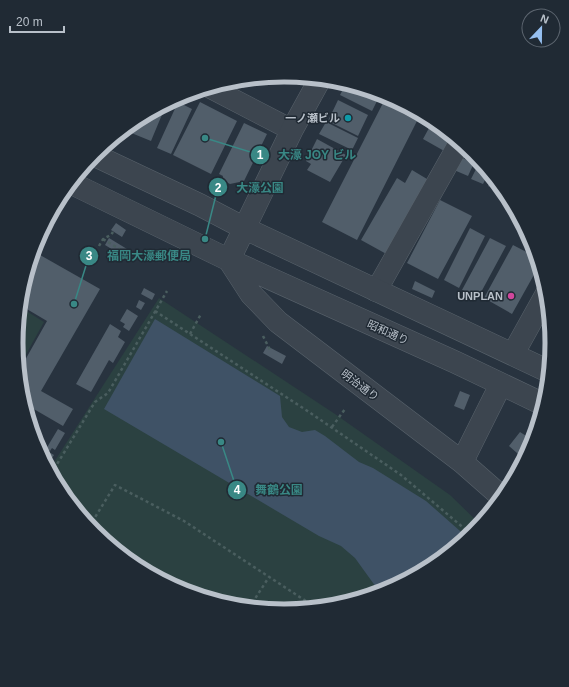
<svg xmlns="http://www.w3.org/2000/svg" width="569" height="687" font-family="Arial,'Noto Sans JP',sans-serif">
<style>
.green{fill:#2b4141}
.water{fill:#3f5266}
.building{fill:#515e6a}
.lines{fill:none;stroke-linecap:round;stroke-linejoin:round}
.minor-casing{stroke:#59636c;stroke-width:22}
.tertiary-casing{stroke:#59636c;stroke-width:23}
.path{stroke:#4a5e5f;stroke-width:2.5;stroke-dasharray:3 3;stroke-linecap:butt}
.minor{stroke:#3c454f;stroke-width:21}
.tertiary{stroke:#3c454f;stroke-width:22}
.culture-dot{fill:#0f9aa8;stroke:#202a34;stroke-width:1.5}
.hotel-dot{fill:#d1479c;stroke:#202a34;stroke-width:1.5}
.labels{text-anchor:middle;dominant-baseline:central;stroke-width:3;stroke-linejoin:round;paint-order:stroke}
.poi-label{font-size:11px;font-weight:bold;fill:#b8c0c9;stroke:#202a34;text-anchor:end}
.street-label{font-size:11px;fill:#b8c0c9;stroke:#202a34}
.rim{fill:none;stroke:#b8c0c9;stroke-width:5}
.leader{fill:none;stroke:#398885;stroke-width:1.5}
.callout-dot{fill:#398885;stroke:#202a34;stroke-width:1.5}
.mark-label{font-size:12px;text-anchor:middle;font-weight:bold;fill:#fff}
.callout-label{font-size:12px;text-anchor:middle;font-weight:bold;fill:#398885;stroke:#202a34;stroke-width:3;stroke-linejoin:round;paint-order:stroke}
</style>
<rect width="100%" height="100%" fill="#28333f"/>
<path class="green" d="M 159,298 L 335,414 L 450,495 L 481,525 L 474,534 L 433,567 L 387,592 L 337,607 L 284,612 L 232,607 L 182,591 L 135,567 L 94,533 L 61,492 L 49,470 Z
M 20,307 L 44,322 L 24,358 L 17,354 L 16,343 Z"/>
<path class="water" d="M 155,319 L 280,396 L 282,417 L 289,427 L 302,432 L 315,430 L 325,436 L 359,462 L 373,468 L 426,501 L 468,538 L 433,567 L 387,592 L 381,594 L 355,558 L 341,546 L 319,536 L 104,409 Z"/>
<path class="building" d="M 248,79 L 244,88 L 232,82 L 233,80 Z
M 346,83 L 378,99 L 372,111 L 340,95 Z
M 373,91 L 387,96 L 417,111 L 415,115 L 373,92 Z
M 338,100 L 368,115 L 358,136 L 328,121 Z
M 178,102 L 192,109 L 171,154 L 157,148 Z
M 200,102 L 237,121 L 211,174 L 173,155 Z
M 383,103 L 417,121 L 357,240 L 322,222 Z
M 165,105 L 166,105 L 151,141 L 124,130 L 136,120 Z
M 326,122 L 358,138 L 352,150 L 319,134 Z
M 244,123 L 267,134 L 244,181 L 230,184 L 222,180 L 223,176 L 219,174 Z
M 437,123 L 447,131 L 447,132 L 436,127 Z
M 429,128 L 452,140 L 446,152 L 423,139 Z
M 317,139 L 346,155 L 330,182 L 307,170 L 311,164 L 306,161 Z
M 471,151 L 475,154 L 484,165 L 468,157 Z
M 460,157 L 474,163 L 468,176 L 454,170 Z
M 478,165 L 488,170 L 489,172 L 483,184 L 471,179 Z
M 412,170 L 432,182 L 390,256 L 361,240 L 397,178 L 405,183 Z
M 493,176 L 508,195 L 509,197 L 488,186 Z
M 440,200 L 472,216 L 438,279 L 407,263 Z
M 116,223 L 126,230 L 122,237 L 111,230 Z
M 470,228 L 485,236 L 459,288 L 444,280 Z
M 109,238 L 127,249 L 123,256 L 105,245 Z
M 490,238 L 506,246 L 479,296 L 462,290 Z
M 513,245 L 538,258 L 540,264 L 512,314 L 484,298 Z
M 33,251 L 100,289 L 41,391 L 73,409 L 63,426 L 32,408 L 27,416 L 21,396 L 17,359 L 24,362 L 47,321 L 20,305 L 21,291 Z
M 415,281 L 435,291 L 432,298 L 412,289 Z
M 144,288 L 155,294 L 152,300 L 141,294 Z
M 139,300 L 145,303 L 141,310 L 136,307 Z
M 127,309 L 138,316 L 129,331 L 123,327 L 125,324 L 120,321 Z
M 110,324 L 121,331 L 118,337 L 125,342 L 113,363 L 109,360 L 91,392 L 76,384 Z
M 267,346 L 286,356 L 282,364 L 263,353 Z
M 460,391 L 470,395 L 464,410 L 454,406 Z
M 58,429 L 65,433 L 55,450 L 52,448 L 50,451 L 46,449 Z
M 520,432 L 534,441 L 532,446 L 525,460 L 509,446 Z
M 47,451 L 54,455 L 47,466 L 43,459 Z"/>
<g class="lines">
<defs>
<path id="minor" d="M 209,87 L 292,130
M 376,291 L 460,142"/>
<path id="tertiary" d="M 94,155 L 200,205 L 244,228 L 550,372
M 71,183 L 229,260 L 455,362 L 545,405
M 229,260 L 251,294 L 278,322 L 462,462 L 503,498
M 229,260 L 292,130 L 320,79
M 513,354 L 548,291
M 462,462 L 501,384"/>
</defs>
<use href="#minor" class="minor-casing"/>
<use href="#tertiary" class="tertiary-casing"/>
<path class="path" d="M 103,239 L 121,250
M 99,246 L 103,239 L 111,235 L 113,232
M 155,311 L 309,412 L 401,475 L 472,535
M 190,334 L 201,314
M 263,336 L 271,352
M 332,427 L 345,409
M 51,474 L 95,402 L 108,393 L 167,291
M 89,527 L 115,485 L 184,521 L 318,609
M 249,608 L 269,577"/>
<use href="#minor" class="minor"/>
<use href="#tertiary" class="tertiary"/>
</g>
<circle class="culture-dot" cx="348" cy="118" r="4"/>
<circle class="hotel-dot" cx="511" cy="296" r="4"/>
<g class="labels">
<g class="poi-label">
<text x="340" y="118">一ノ瀬ビル</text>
<text x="503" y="296">UNPLAN</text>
</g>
<g class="street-label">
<text transform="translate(388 332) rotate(24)">昭和通り</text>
<text transform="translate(360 385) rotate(37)">明治通り</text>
</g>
</g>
<path d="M0 0H569V687H0ZM23 343a261 261 0 1 1 522 0a261 261 0 1 1-522 0Z" fill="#202a34" fill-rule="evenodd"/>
<path class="rim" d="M23 343a261 261 0 1 1 522 0a261 261 0 1 1-522 0Z"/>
<path class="leader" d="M205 138L260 155M205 239L218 187M74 304L89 256M221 442L237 490"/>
<g class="callout-dot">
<circle cx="205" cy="138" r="4"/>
<circle cx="205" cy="239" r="4"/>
<circle cx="74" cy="304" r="4"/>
<circle cx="221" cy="442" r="4"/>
<circle cx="260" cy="155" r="10"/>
<circle cx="218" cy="187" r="10"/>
<circle cx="89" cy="256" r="10"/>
<circle cx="237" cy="490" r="10"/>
</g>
<g class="mark-label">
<text x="260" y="159">1</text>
<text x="218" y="192">2</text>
<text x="89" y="260">3</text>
<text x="237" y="494">4</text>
</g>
<g class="callout-label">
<text x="317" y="159">大濠 JOY ビル</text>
<text x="260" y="192">大濠公園</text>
<text x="149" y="260">福岡大濠郵便局</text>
<text x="279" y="494">舞鶴公園</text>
</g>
<g transform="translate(541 28) rotate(22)"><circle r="19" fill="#202a34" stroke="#5d6670"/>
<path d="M0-3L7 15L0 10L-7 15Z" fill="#96c0f1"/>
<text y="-6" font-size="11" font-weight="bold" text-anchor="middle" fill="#b8c0c9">N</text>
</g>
<path d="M10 26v6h54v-6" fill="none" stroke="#b8c0c9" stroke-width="2"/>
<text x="16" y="26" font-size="12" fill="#b8c0c9" stroke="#202a34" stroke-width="3" paint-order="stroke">20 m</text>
</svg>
